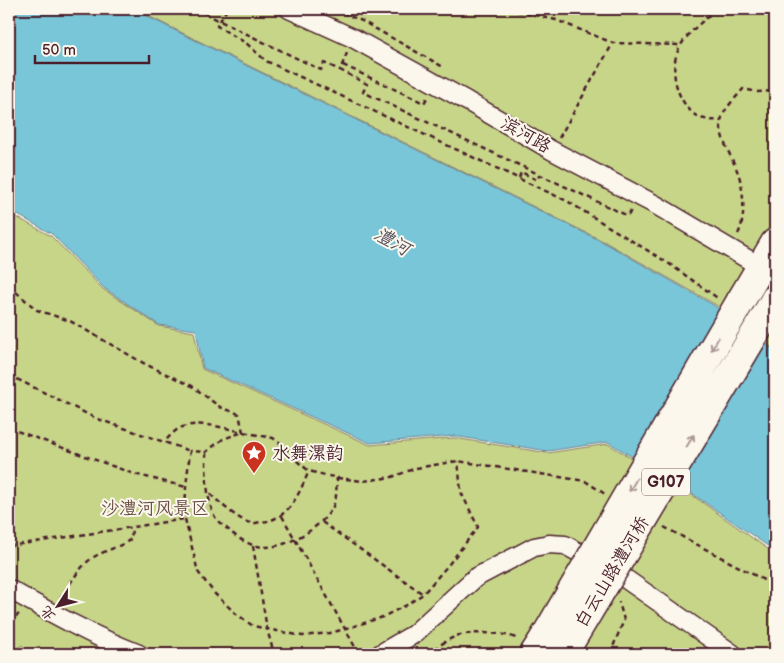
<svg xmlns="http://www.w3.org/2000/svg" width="784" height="663" font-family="'Balsamiq Sans','LXGW WenKai TC',sans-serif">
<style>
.green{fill:#c7d589;stroke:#887a5a}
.water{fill:#79c6d8;stroke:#668393}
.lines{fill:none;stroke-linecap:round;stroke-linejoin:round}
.street-casing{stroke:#4a1f2b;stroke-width:21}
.highway-casing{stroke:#4a1f2b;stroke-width:31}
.path{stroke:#4a1f2b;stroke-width:2.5;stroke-dasharray:5 4;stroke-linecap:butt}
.street{stroke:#fbf7ec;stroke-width:18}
.highway{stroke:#fbf7ec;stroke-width:28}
.highway-bridge-casing{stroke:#4a1f2b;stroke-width:31;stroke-linecap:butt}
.highway-bridge{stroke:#fbf7ec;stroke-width:28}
.oneway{stroke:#ab9695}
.labels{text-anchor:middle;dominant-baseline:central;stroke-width:4;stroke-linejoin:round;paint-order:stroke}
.shield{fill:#fbf7ec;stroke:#7f6065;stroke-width:1}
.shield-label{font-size:16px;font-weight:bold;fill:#4a1f2b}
.street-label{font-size:18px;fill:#4a1f2b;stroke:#fbf7ec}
.poi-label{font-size:18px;fill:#4a1f2b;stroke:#fbf7ec;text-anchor:start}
.park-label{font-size:18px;fill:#694c42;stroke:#fbf7ec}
.water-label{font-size:19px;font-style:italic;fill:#58515f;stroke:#fbf7ec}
</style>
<rect width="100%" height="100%" fill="#fbf7ec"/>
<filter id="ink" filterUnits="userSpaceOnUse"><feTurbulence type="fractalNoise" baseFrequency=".02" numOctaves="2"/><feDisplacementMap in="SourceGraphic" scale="10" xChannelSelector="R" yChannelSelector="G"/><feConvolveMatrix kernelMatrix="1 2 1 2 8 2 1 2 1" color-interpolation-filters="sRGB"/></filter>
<g filter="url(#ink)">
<path class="green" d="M 134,9 L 775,9 L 775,196 L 770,207 L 775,210 L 775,350 L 716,305 L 605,242 Z
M 9,213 L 51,236 L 103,289 L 159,326 L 194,332 L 202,369 L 370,445 L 454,438 L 548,453 L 608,444 L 685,490 L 775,554 L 775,654 L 29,654 L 22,645 L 9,654 Z"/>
<path class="water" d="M 9,9 L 132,9 L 605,243 L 715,306 L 775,351 L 775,551 L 684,488 L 608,442 L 548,451 L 454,436 L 370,443 L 203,368 L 196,330 L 159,325 L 104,288 L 52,234 L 9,210 Z"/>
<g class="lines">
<defs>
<path id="street" d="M 289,9 L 353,38 L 467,101 L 551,150 L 656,205 L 761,267
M 9,589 C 51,613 94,637 139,654
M 380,654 L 414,634 L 475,578 L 534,547 L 549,544 L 565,545 L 620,575 L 733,654"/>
<path id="highway" d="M 740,302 L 775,243
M 766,315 L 775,299
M 534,654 L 545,637"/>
</defs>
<use href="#street" class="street-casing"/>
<use href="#highway" class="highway-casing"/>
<path class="path" d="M 197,9 L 220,21 L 321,70 L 324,63 L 340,70
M 227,9 L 217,26 L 246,43 L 266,61 L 567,201 L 668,263 L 719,299
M 334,9 L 362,21 L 445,68
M 508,9 L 556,20 L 613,43 L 680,45
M 716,9 C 705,20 689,31 681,45 C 667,67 676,103 698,117 C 704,120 714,120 721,121
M 347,53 L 340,70 L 367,84 L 363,92 L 628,216 L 631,210
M 343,65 L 424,103 L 427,98
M 559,138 L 613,43
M 519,178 L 521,172 L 537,180 L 540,174
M 738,234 C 746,220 744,189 738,173 C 733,158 719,139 721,122 C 722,110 736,98 743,89 L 758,92 L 771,91 L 775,87
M 9,286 L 37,310 L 70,321 L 145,364 L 192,386 L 220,407 L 239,414 L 243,432 C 224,428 199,420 180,428 C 174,431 169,437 165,441
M 9,375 L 95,418 L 190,451
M 9,387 L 14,378
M 9,428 L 134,474 L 186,487
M 206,452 C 206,469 206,506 217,520 C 220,524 227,528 231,532 C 258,556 283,548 311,530 C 320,523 332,513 335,501 C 337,494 336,485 337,478
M 210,494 C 219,502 239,521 251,523 C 254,524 259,522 262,522 C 290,519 299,493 309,471
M 282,516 L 359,654
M 185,519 L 198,572 L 215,594 L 235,613 L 253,626 L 302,636 L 330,633 L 345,629 L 380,618 L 405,606 L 423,594 L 449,564 L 478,527 L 461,492 L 458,461
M 322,522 L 423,594
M 664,527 L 775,586
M 9,546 L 185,519 L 186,487 L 190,451 L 206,452 L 223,439 L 243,432 L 273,438 L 285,446 L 291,456 L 309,471 L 337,478 L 363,481 L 392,477 L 416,468 L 458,461 L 585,481 L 605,494
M 253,546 L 267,629 L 274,654
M 60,599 C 68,587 76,573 86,563 C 98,551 118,549 131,539 L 132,527
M 9,622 L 19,614
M 185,654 C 197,647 206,648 219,654
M 426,654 C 435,649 450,637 460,635 C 475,632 505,632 518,639
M 610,654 L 624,620 L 619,602"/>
<use href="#street" class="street"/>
<use href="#highway" class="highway"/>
<defs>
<path id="highway-bridge" d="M 545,637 L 740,302
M 566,649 L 766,315"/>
</defs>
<use href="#highway-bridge" class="highway-bridge-casing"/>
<use href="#highway-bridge" class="highway-bridge"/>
</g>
<defs><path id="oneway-shaft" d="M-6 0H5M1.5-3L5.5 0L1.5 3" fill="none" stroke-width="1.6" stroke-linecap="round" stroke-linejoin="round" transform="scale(1.25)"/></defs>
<g class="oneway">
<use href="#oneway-shaft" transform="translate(715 344) rotate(120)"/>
<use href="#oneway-shaft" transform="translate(690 441) rotate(-59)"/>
<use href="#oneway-shaft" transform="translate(633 485) rotate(120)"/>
</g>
</g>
<defs>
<symbol id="sight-pin" viewBox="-11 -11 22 30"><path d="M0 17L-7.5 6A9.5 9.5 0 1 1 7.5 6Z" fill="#c8321e" stroke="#fbf7ec"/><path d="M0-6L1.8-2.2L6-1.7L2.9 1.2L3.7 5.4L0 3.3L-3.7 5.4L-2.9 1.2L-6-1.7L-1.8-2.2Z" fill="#fff"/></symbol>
</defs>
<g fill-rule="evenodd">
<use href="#sight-pin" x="240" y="439" width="28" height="38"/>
</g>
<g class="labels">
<rect class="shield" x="642" y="468.5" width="48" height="27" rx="4"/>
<g class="shield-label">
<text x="666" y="482">G107</text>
</g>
<g class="street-label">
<text transform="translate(526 135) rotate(30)">滨河路</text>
<text transform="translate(612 572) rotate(-59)">白云山路澧河桥</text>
</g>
<g class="poi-label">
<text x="272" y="453">水舞漯韵</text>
</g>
<g class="park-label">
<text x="155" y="508">沙澧河风景区</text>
</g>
<g class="water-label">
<text transform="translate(392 242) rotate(29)">澧河</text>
</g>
</g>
<rect width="784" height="663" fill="none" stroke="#fbf7ec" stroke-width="30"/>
<rect x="15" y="15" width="754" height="633" fill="none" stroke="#4a1f2b" stroke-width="2" filter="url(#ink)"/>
<g transform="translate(58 606) rotate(234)" stroke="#fbf7ec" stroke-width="4" paint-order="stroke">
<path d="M0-4L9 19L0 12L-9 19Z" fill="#4a1f2b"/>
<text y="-8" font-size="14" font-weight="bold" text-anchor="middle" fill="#4a1f2b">北</text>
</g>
<path d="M35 55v8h114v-8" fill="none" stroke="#4a1f2b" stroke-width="2.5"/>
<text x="42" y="55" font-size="15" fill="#4a1f2b" stroke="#fbf7ec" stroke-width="4" paint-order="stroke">50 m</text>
</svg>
